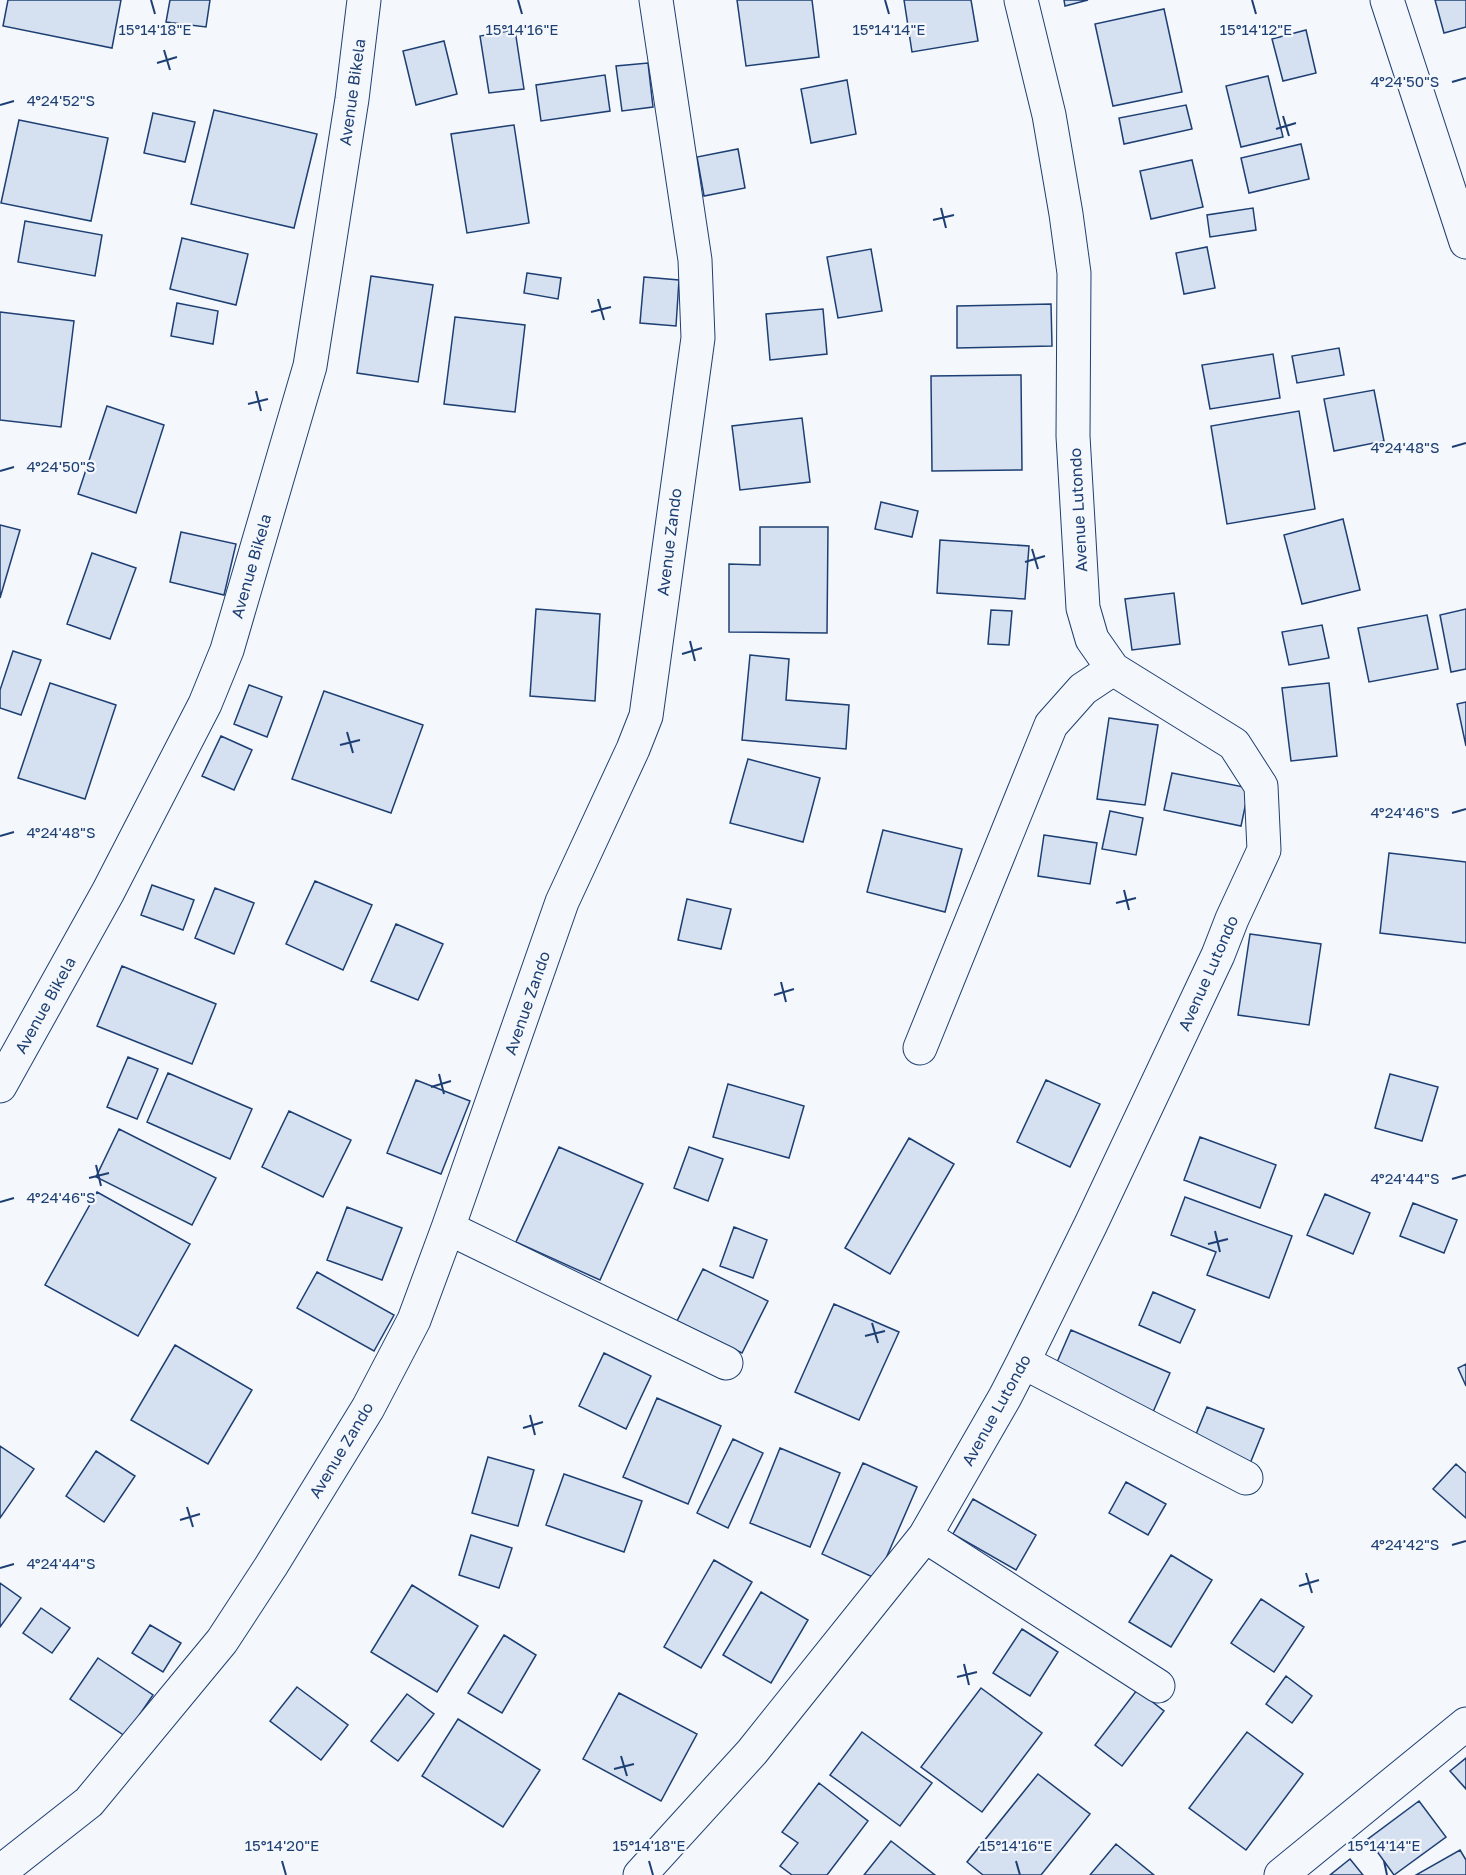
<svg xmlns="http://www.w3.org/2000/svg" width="1466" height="1875" font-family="'Golos Text',sans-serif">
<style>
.building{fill:#d5e0f0;stroke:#1d3f73;stroke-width:1.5}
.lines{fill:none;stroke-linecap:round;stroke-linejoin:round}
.minor-casing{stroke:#1d3f73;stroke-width:35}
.minor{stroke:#f4f7fb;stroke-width:33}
.ticks{fill:none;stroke:#1d3f73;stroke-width:2}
.labels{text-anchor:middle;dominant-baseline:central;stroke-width:4.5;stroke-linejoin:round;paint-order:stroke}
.street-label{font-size:16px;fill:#1d3f73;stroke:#f4f7fb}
.ticks-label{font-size:15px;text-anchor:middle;fill:#1d3f73;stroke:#f4f7fb;stroke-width:4.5;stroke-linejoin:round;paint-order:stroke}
</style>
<rect width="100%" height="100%" fill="#f4f7fb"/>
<path class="building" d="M 8,0 L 121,0 L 112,48 L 3,26 Z
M 170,0 L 210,0 L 206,27 L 166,22 Z
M 737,0 L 812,0 L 819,57 L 746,66 Z
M 904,0 L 971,0 L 978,41 L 912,52 Z
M 1064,0 L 1088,0 L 1065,6 Z
M 1435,0 L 1466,0 L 1466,27 L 1444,33 Z
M 1164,9 L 1182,92 L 1113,106 L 1095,24 Z
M 515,30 L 524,89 L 489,93 L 480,36 Z
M 1306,30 L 1316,73 L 1283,81 L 1272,39 Z
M 444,41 L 457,94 L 416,105 L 403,51 Z
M 648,63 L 653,107 L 622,111 L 616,66 Z
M 605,75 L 610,111 L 541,121 L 536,85 Z
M 1268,76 L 1283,137 L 1241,147 L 1226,86 Z
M 847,80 L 856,134 L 811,143 L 801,89 Z
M 1186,105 L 1192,129 L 1124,144 L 1119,118 Z
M 214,110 L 317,134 L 294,228 L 191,204 Z
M 153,113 L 195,122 L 185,162 L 144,153 Z
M 19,120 L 108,138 L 91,221 L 1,203 Z
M 514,125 L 529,223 L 467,233 L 451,134 Z
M 1301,144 L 1309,179 L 1249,193 L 1241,158 Z
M 738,149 L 745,188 L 704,196 L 697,157 Z
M 1192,160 L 1203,207 L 1151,219 L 1140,171 Z
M 1253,208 L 1256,230 L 1210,237 L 1207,215 Z
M 25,221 L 102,235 L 95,276 L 18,262 Z
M 182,238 L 248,254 L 236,305 L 170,289 Z
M 1207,247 L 1215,288 L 1184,294 L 1176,253 Z
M 871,249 L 882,311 L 838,318 L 827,257 Z
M 527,273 L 561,278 L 558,299 L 524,293 Z
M 371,276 L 433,285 L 418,382 L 357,373 Z
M 644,277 L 679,280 L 676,326 L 640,323 Z
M 177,303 L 218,311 L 213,344 L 171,336 Z
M 1051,304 L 1052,346 L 957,348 L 957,306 Z
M 823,309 L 827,354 L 770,360 L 766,314 Z
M 0,312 L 74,321 L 61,427 L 0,420 Z
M 455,317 L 525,325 L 515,412 L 444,404 Z
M 1339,348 L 1344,375 L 1297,383 L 1292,356 Z
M 1273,354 L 1280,398 L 1210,409 L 1202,365 Z
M 1021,375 L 1022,470 L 932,471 L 931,376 Z
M 1374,390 L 1384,441 L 1334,451 L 1324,399 Z
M 107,406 L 164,425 L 136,513 L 78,494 Z
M 1299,411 L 1315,509 L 1227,524 L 1211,426 Z
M 802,418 L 810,482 L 740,490 L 732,426 Z
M 881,502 L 918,511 L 912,537 L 875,529 Z
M 1343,519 L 1360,590 L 1302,604 L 1284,535 Z
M 0,525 L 20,530 L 0,598 Z
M 760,527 L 828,527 L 827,633 L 729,632 L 729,564 L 760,565 Z
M 181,532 L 236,544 L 224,595 L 170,582 Z
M 940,540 L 1029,546 L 1025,599 L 937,593 Z
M 92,553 L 136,568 L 110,639 L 67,624 Z
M 1174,593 L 1180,644 L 1132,650 L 1125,599 Z
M 536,609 L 600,614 L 595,701 L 530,696 Z
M 1466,609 L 1466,669 L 1451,672 L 1440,615 Z
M 991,610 L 1012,611 L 1009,645 L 988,644 Z
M 1427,615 L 1438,669 L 1369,682 L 1358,628 Z
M 1322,625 L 1329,658 L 1289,665 L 1282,632 Z
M 13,651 L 41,660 L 21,715 L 0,708 L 0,690 Z
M 750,655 L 789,659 L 786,700 L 849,705 L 846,749 L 742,740 Z
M 50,683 L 116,705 L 85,799 L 18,778 Z
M 1329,683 L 1337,756 L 1291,761 L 1282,688 Z
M 249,685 L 282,697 L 267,737 L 234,724 Z
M 324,691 L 423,725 L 391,813 L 292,779 Z
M 1466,702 L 1466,746 L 1457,704 Z
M 1109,718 L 1158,725 L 1145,805 L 1097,799 Z
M 221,736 L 252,750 L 234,790 L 202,776 Z
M 748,759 L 820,778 L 803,842 L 730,823 Z
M 1172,773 L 1249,788 L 1241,826 L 1164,810 Z
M 1110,811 L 1143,818 L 1136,855 L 1102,849 Z
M 883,830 L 962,849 L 945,912 L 867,892 Z
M 1044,835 L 1097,843 L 1090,884 L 1038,876 Z
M 1389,853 L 1466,862 L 1466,943 L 1380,933 Z
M 315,881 L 372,905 L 343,970 L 286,944 Z
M 152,885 L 194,900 L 183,930 L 141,915 Z
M 215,888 L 254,903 L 234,954 L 195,938 Z
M 687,899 L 731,909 L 721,949 L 678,940 Z
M 396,924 L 443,944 L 418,1000 L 371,981 Z
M 1250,934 L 1321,944 L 1309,1025 L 1238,1015 Z
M 122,966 L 216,1004 L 192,1064 L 97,1026 Z
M 128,1057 L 158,1069 L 137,1119 L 107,1107 Z
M 168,1073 L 252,1109 L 230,1159 L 147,1122 Z
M 1390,1074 L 1438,1087 L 1422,1141 L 1375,1128 Z
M 416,1080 L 470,1101 L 441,1174 L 387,1153 Z
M 1046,1080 L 1100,1104 L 1070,1167 L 1017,1142 Z
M 728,1084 L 804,1106 L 789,1158 L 713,1137 Z
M 289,1111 L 351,1140 L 323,1197 L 262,1167 Z
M 119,1129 L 216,1178 L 192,1225 L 96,1177 Z
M 1200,1137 L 1276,1165 L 1260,1208 L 1184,1180 Z
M 909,1138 L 954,1164 L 890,1274 L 845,1248 Z
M 559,1147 L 643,1184 L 600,1280 L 516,1242 Z
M 689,1147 L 723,1159 L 708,1201 L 674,1188 Z
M 97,1192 L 190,1244 L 138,1336 L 45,1285 Z
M 1325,1194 L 1370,1213 L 1353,1254 L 1307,1235 Z
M 1185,1197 L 1292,1236 L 1269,1298 L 1207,1275 L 1216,1252 L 1171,1235 Z
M 1413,1203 L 1457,1220 L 1444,1253 L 1400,1236 Z
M 347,1207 L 402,1228 L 382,1280 L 327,1260 Z
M 734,1227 L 767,1240 L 753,1278 L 720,1266 Z
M 703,1269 L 768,1301 L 742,1353 L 677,1321 Z
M 317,1272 L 394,1315 L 374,1351 L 297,1308 Z
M 1153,1292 L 1195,1310 L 1180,1343 L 1139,1325 Z
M 834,1304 L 899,1332 L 859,1420 L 795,1392 Z
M 1071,1330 L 1170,1373 L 1150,1419 L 1051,1376 Z
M 175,1345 L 252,1390 L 208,1464 L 131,1420 Z
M 604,1353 L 651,1376 L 626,1429 L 579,1406 Z
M 1466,1364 L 1466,1386 L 1458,1368 Z
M 657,1398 L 721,1426 L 688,1504 L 623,1477 Z
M 1207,1407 L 1264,1429 L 1247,1471 L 1190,1449 Z
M 733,1439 L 763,1453 L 728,1528 L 697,1513 Z
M 0,1446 L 34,1469 L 0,1518 Z
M 780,1448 L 840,1473 L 810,1547 L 750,1523 Z
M 96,1451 L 135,1476 L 104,1522 L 66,1496 Z
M 488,1457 L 534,1470 L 518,1526 L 472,1513 Z
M 863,1463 L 917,1487 L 877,1579 L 822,1554 Z
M 1456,1464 L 1466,1473 L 1466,1518 L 1433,1489 Z
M 564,1474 L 642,1501 L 624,1552 L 546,1525 Z
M 1126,1482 L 1166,1504 L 1148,1535 L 1109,1513 Z
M 973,1499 L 1036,1535 L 1016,1570 L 953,1534 Z
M 471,1535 L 512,1548 L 499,1588 L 459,1575 Z
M 1171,1555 L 1212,1580 L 1171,1647 L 1129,1622 Z
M 714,1560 L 752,1582 L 701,1668 L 664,1647 Z
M 0,1583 L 21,1598 L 0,1627 Z
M 412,1585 L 478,1626 L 437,1692 L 371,1652 Z
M 761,1592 L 808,1620 L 771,1683 L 723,1655 Z
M 1261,1599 L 1304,1627 L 1274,1672 L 1231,1643 Z
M 41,1608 L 70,1628 L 52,1653 L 23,1633 Z
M 150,1625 L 181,1643 L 163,1672 L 132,1653 Z
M 1022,1629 L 1058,1652 L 1030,1696 L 993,1673 Z
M 504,1635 L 536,1655 L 502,1713 L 468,1693 Z
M 98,1658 L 153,1695 L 125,1736 L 70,1699 Z
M 1286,1676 L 1312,1696 L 1292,1723 L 1266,1704 Z
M 297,1687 L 348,1725 L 321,1760 L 270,1721 Z
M 981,1688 L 1042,1733 L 982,1812 L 921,1767 Z
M 1137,1690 L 1164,1711 L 1122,1766 L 1095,1745 Z
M 619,1693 L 697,1734 L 661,1801 L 583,1759 Z
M 407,1694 L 434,1714 L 398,1761 L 371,1741 Z
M 458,1719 L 540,1770 L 503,1827 L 422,1776 Z
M 862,1732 L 932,1783 L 900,1826 L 830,1775 Z
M 1247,1732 L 1303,1774 L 1246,1850 L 1189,1808 Z
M 1466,1758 L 1466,1789 L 1450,1771 Z
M 1038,1774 L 1090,1814 L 1041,1875 L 983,1875 L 967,1862 Z
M 819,1783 L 868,1821 L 827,1875 L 792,1875 L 780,1866 L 798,1843 L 782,1832 Z
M 1419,1801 L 1446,1837 L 1394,1875 L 1368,1839 Z
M 891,1841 L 935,1875 L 864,1875 Z
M 1116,1844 L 1154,1875 L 1090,1875 Z
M 1460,1850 L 1466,1860 L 1466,1875 L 1416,1875 Z
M 1350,1859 L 1363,1875 L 1330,1875 Z"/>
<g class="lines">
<defs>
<path id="minor" d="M 1387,0 L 1466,242
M 920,1048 L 1051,725 L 1083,689 L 1113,669
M 0,1086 L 108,892 L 205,704 L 227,650 L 310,366 L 352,99 L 364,0
M 448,1228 L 726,1363
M 1023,1362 L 1246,1478
M 925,1536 L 1158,1686
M 0,1872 L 89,1802 L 222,1641 L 271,1566 L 368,1408 L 414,1320 L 448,1228 L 562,902 L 633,749 L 646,716 L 698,338 L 695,260 L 656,0
M 640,1875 L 752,1752 L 925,1536 L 1005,1397 L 1023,1362 L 1091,1224 L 1218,955 L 1232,919 L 1264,850 L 1261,786 L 1234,744 L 1113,669 L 1092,639 L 1083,608 L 1073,436 L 1074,273 L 1066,214 L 1049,115 L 1021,0
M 1281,1875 L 1466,1724"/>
</defs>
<use href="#minor" class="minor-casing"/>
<use href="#minor" class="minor"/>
</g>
<path class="ticks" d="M 151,0 L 155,14M 518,0 L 522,14M 885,0 L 889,14M 1252,0 L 1256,14M 164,50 L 170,70M 157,63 L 177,57M 1452,82 L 1466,78M 0,105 L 14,101M 1283,116 L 1289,136M 1276,129 L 1296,123M 941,208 L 946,228M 933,220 L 954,215M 598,299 L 604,320M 591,312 L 611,307M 256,391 L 261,411M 248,404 L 268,399M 1452,447 L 1466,443M 0,471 L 14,467M 1032,549 L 1038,569M 1025,562 L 1045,556M 690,641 L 695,661M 682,654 L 702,648M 347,732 L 353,753M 340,745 L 360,740M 1452,813 L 1466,809M 0,836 L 14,832M 1124,890 L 1129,910M 1116,903 L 1136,898M 781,982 L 786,1002M 774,995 L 794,989M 439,1074 L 444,1094M 431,1087 L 451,1081M 96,1165 L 101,1186M 89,1178 L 109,1173M 1452,1179 L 1466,1175M 0,1202 L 14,1198M 1215,1231 L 1220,1252M 1208,1244 L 1228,1239M 872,1323 L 878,1343M 865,1336 L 885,1331M 530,1415 L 535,1435M 523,1428 L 543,1422M 187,1507 L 193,1527M 180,1520 L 200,1514M 1452,1545 L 1466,1541M 0,1568 L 14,1564M 1306,1573 L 1312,1593M 1299,1586 L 1319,1580M 964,1664 L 969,1685M 957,1677 L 977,1672M 621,1756 L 627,1776M 614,1769 L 634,1764M 282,1861 L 286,1875M 649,1861 L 653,1875M 1016,1861 L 1020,1875M 1384,1861 L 1387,1875"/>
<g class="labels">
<g class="street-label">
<text transform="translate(352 92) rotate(-82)">Avenue Bikela</text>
<text transform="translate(1078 510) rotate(-93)">Avenue Lutondo</text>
<text transform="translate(669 542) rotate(-83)">Avenue Zando</text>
<text transform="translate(251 566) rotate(-74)">Avenue Bikela</text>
<text transform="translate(1208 973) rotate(-66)">Avenue Lutondo</text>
<text transform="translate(527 1003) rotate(-71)">Avenue Zando</text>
<text transform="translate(45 1005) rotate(-61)">Avenue Bikela</text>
<text transform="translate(996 1410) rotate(-61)">Avenue Lutondo</text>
<text transform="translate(341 1450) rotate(-59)">Avenue Zando</text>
</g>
</g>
<g class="ticks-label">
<text x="155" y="35">15°14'18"E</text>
<text x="522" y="35">15°14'16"E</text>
<text x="889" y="35">15°14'14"E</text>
<text x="1256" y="35">15°14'12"E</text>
<text x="1405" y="87">4°24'50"S</text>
<text x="61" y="106">4°24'52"S</text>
<text x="1405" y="453">4°24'48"S</text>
<text x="61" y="472">4°24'50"S</text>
<text x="1405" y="818">4°24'46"S</text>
<text x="61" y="838">4°24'48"S</text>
<text x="1405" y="1184">4°24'44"S</text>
<text x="61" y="1203">4°24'46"S</text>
<text x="1405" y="1550">4°24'42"S</text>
<text x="61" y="1569">4°24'44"S</text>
<text x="282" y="1851">15°14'20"E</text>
<text x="649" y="1851">15°14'18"E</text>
<text x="1016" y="1851">15°14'16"E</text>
<text x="1384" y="1851">15°14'14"E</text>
</g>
</svg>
